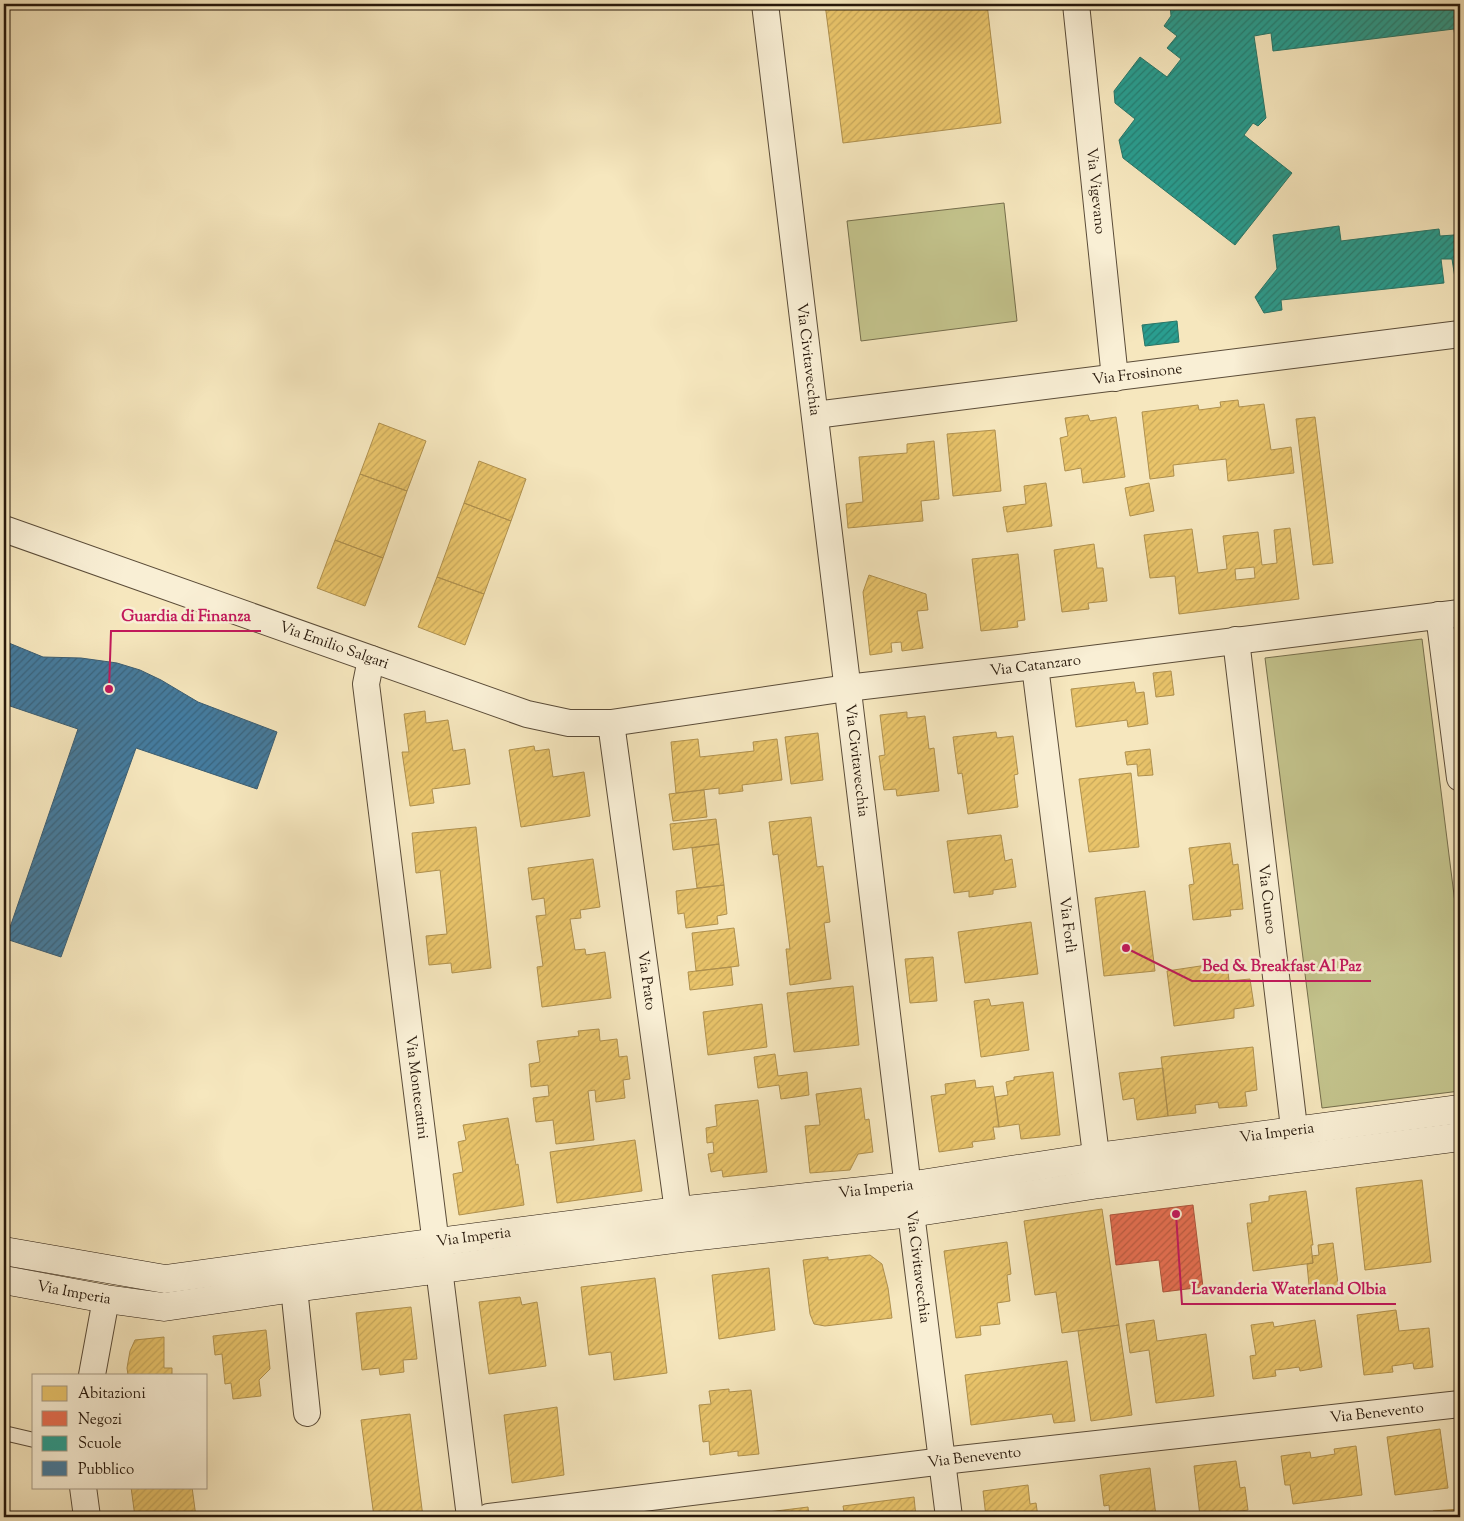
<svg xmlns="http://www.w3.org/2000/svg" width="1464" height="1521" font-family="'Sorts Mill Goudy',serif">
<style>
.park{fill:#c3c38c;stroke:#756e4c}
.homes{fill:url(#homes-hatch);stroke:#af904e;fill-rule:evenodd}
.shops{fill:url(#shops-hatch);stroke:#ad553c}
.schools{fill:url(#schools-hatch);stroke:#297567}
.public{fill:url(#public-hatch);stroke:#3c5d71}
.lines{fill:none;stroke-linecap:round;stroke-linejoin:round}
.lane-casing{stroke:#5b4c38;stroke-width:16}
.street-casing{stroke:#5b4c38;stroke-width:28}
.secondary-casing{stroke:#27180b;stroke-width:29}
.lane{stroke:#f9efd5;stroke-width:14}
.street{stroke:#f9efd5;stroke-width:26}
.secondary{stroke:#f9efd5;stroke-width:28}
.labels{text-anchor:middle;dominant-baseline:central;stroke-width:5;stroke-linejoin:round;paint-order:stroke}
.street-label{font-size:15px;fill:#27180b;stroke:#f9efd5}
.leader{fill:none;stroke:#c2185b;stroke-width:2}
.callout-dot{fill:#c2185b;stroke:#f9efd5;stroke-width:2}
.callout-label{font-size:16px;text-anchor:middle;font-weight:bold;fill:#c2185b;stroke:#f9efd5;stroke-width:5;stroke-linejoin:round;paint-order:stroke}
</style>
<defs>
<pattern id="homes-hatch" width="6" height="6" patternUnits="userSpaceOnUse" patternTransform="scale(1.25)"><rect width="6" height="6" fill="#e9c46a"/><path d="M-1 1l2-2M0 6l6-6M5 7l2-2" fill="none" stroke="#c8a85b"/></pattern>
<pattern id="shops-hatch" width="6" height="6" patternUnits="userSpaceOnUse" patternTransform="scale(1.25)"><rect width="6" height="6" fill="#e76f51"/><path d="M-1 1l2-2M0 6l6-6M5 7l2-2" fill="none" stroke="#bb5a41"/></pattern>
<pattern id="schools-hatch" width="6" height="6" patternUnits="userSpaceOnUse" patternTransform="scale(1.25)"><rect width="6" height="6" fill="#2a9d8f"/><path d="M-1 1l2-2M0 6l6-6M5 7l2-2" fill="none" stroke="#247f73"/></pattern>
<pattern id="public-hatch" width="6" height="6" patternUnits="userSpaceOnUse" patternTransform="scale(1.25)"><rect width="6" height="6" fill="#457b9d"/><path d="M-1 1l2-2M0 6l6-6M5 7l2-2" fill="none" stroke="#3a647e"/></pattern>
</defs>
<rect width="100%" height="100%" fill="#f6e7be"/>
<filter id="stains"><feTurbulence type="fractalNoise" baseFrequency=".004" numOctaves="4"/><feColorMatrix values="0 0 0 0 .2 0 0 0 0 .09 0 0 0 0 .02 0 0 0 .5 -.17"/></filter>
<radialGradient id="worn" r=".72"><stop offset=".6" stop-color="#630" stop-opacity="0"/><stop offset="1" stop-color="#630" stop-opacity=".3"/></radialGradient>
<path class="park" d="M 1004,203 L 1017,321 L 861,341 L 847,221 Z
M 1422,639 L 1460,943 L 1460,1091 L 1322,1108 L 1265,658 Z"/>
<path class="homes" d="M 825,4 L 987,4 L 1001,123 L 843,143 Z
M 1238,400 L 1239,407 L 1264,404 L 1271,450 L 1291,447 L 1294,473 L 1228,481 L 1226,459 L 1173,465 L 1174,476 L 1150,479 L 1142,412 L 1198,405 L 1199,410 L 1221,407 L 1220,402 Z
M 1088,415 L 1090,421 L 1116,417 L 1125,477 L 1083,483 L 1081,468 L 1065,471 L 1060,438 L 1068,436 L 1065,418 Z
M 1315,417 L 1333,563 L 1313,565 L 1296,419 Z
M 379,423 L 426,441 L 407,491 L 360,474 Z
M 995,430 L 1001,491 L 953,496 L 947,434 Z
M 934,441 L 939,499 L 921,501 L 923,521 L 848,528 L 846,504 L 863,502 L 859,457 L 907,453 L 907,444 Z
M 479,461 L 526,479 L 511,521 L 464,503 Z
M 360,474 L 407,491 L 383,558 L 335,540 Z
M 1046,483 L 1052,526 L 1007,532 L 1003,507 L 1026,504 L 1024,486 Z
M 1149,483 L 1154,511 L 1130,516 L 1125,488 Z
M 464,503 L 511,521 L 484,594 L 437,577 Z
M 1290,528 L 1299,599 L 1179,614 L 1175,576 L 1150,578 L 1144,535 L 1192,529 L 1198,573 L 1227,569 L 1223,536 L 1258,532 L 1262,565 L 1277,563 L 1274,530 ZM 1254,567 L 1255,578 L 1236,580 L 1235,569 Z
M 335,540 L 383,558 L 365,606 L 317,588 Z
M 1094,544 L 1097,568 L 1103,568 L 1107,601 L 1088,603 L 1089,609 L 1062,612 L 1054,550 Z
M 1018,554 L 1025,620 L 1017,621 L 1018,627 L 981,631 L 972,559 Z
M 869,575 L 926,594 L 928,610 L 917,611 L 923,648 L 902,651 L 901,642 L 891,643 L 892,652 L 870,655 L 863,592 Z
M 437,577 L 484,594 L 465,645 L 418,627 Z
M 1171,671 L 1174,695 L 1156,697 L 1153,673 Z
M 1134,682 L 1136,693 L 1144,692 L 1148,724 L 1128,727 L 1127,720 L 1076,727 L 1071,689 Z
M 425,711 L 426,723 L 448,720 L 453,751 L 465,749 L 470,784 L 432,789 L 434,803 L 410,806 L 402,752 L 409,752 L 404,714 Z
M 907,712 L 907,718 L 925,716 L 929,749 L 934,748 L 939,791 L 897,796 L 896,789 L 884,790 L 879,756 L 885,755 L 880,715 Z
M 996,732 L 997,738 L 1013,736 L 1018,774 L 1014,775 L 1018,807 L 968,814 L 962,773 L 958,774 L 953,737 Z
M 818,733 L 823,780 L 791,784 L 785,737 Z
M 698,739 L 700,757 L 754,751 L 753,742 L 777,739 L 782,780 L 742,785 L 743,791 L 719,794 L 719,788 L 676,793 L 671,742 Z
M 534,746 L 535,751 L 549,749 L 553,777 L 584,772 L 590,816 L 521,827 L 509,750 Z
M 1150,749 L 1153,775 L 1138,776 L 1137,764 L 1127,765 L 1125,752 Z
M 1131,773 L 1139,847 L 1089,852 L 1079,779 Z
M 704,790 L 707,817 L 673,821 L 669,794 Z
M 811,817 L 817,867 L 823,866 L 830,922 L 824,923 L 831,979 L 790,985 L 786,949 L 790,949 L 778,854 L 773,855 L 769,822 Z
M 716,819 L 719,844 L 673,850 L 670,824 Z
M 476,827 L 491,968 L 452,973 L 451,963 L 429,965 L 426,936 L 447,934 L 440,870 L 416,873 L 412,833 Z
M 1001,835 L 1005,861 L 1012,859 L 1016,887 L 993,890 L 993,894 L 969,897 L 969,891 L 954,893 L 947,841 Z
M 1230,843 L 1233,865 L 1238,864 L 1243,909 L 1230,910 L 1231,916 L 1193,920 L 1189,885 L 1194,884 L 1189,848 Z
M 719,844 L 724,885 L 697,888 L 692,848 Z
M 593,859 L 600,907 L 580,910 L 581,918 L 570,919 L 575,950 L 585,949 L 586,955 L 605,952 L 611,998 L 542,1007 L 537,967 L 543,966 L 536,916 L 546,915 L 544,898 L 532,900 L 528,868 Z
M 724,885 L 727,914 L 717,916 L 718,924 L 686,928 L 684,913 L 678,914 L 676,891 Z
M 1145,891 L 1155,971 L 1104,976 L 1095,898 Z
M 1031,922 L 1038,974 L 965,983 L 958,932 Z
M 734,928 L 739,966 L 696,971 L 692,933 Z
M 933,957 L 937,1001 L 910,1003 L 905,959 Z
M 1227,962 L 1229,981 L 1250,979 L 1254,1006 L 1234,1009 L 1234,1018 L 1174,1026 L 1167,971 Z
M 731,967 L 733,985 L 690,990 L 688,972 Z
M 853,986 L 859,1045 L 794,1052 L 787,993 Z
M 989,999 L 991,1006 L 1023,1002 L 1029,1050 L 981,1057 L 974,1001 Z
M 762,1004 L 767,1047 L 708,1055 L 703,1012 Z
M 599,1029 L 600,1041 L 617,1039 L 619,1057 L 627,1056 L 630,1079 L 623,1080 L 625,1098 L 596,1102 L 595,1090 L 588,1091 L 594,1140 L 556,1144 L 553,1120 L 536,1122 L 533,1098 L 549,1096 L 548,1085 L 531,1087 L 529,1064 L 540,1062 L 537,1041 L 579,1036 L 578,1031 Z
M 1253,1047 L 1257,1090 L 1245,1092 L 1247,1106 L 1219,1108 L 1218,1102 L 1195,1105 L 1196,1113 L 1168,1116 L 1161,1057 Z
M 775,1054 L 778,1076 L 807,1072 L 809,1095 L 781,1099 L 779,1085 L 758,1088 L 754,1057 Z
M 1163,1068 L 1168,1116 L 1137,1120 L 1134,1098 L 1123,1100 L 1119,1073 Z
M 1053,1072 L 1060,1135 L 1021,1139 L 1019,1124 L 999,1127 L 995,1097 L 1008,1095 L 1006,1082 L 1014,1080 L 1014,1077 Z
M 975,1080 L 976,1088 L 993,1086 L 999,1127 L 993,1127 L 995,1139 L 972,1142 L 973,1147 L 939,1152 L 931,1096 L 946,1094 L 945,1084 Z
M 861,1088 L 865,1120 L 869,1119 L 873,1152 L 858,1154 L 850,1170 L 810,1173 L 805,1126 L 820,1125 L 816,1094 Z
M 758,1100 L 767,1172 L 723,1177 L 722,1170 L 711,1172 L 708,1154 L 714,1153 L 713,1142 L 707,1143 L 706,1128 L 717,1126 L 715,1105 Z
M 508,1118 L 516,1165 L 518,1164 L 524,1205 L 459,1215 L 453,1174 L 463,1172 L 458,1142 L 466,1140 L 463,1125 Z
M 635,1140 L 642,1191 L 557,1203 L 550,1152 Z
M 1422,1180 L 1431,1262 L 1365,1270 L 1356,1188 Z
M 1306,1191 L 1313,1245 L 1311,1245 L 1313,1263 L 1253,1271 L 1247,1223 L 1252,1223 L 1250,1204 L 1269,1201 L 1269,1196 Z
M 1102,1209 L 1119,1325 L 1062,1333 L 1056,1292 L 1035,1295 L 1024,1221 Z
M 1007,1242 L 1011,1274 L 1007,1275 L 1010,1301 L 997,1303 L 1000,1324 L 980,1326 L 981,1335 L 956,1338 L 944,1251 Z
M 1333,1243 L 1339,1292 L 1310,1296 L 1307,1264 L 1313,1263 L 1312,1256 L 1319,1255 L 1318,1245 Z
M 870,1255 L 882,1264 L 888,1288 L 892,1318 L 825,1326 L 814,1324 L 810,1314 L 803,1260 L 828,1257 L 828,1260 Z
M 769,1268 L 775,1330 L 719,1339 L 712,1275 Z
M 655,1278 L 667,1373 L 614,1380 L 611,1352 L 589,1355 L 581,1287 Z
M 520,1297 L 522,1305 L 537,1302 L 546,1366 L 489,1374 L 479,1302 Z
M 411,1307 L 417,1359 L 403,1360 L 404,1372 L 380,1375 L 379,1368 L 362,1370 L 356,1313 Z
M 1396,1310 L 1399,1331 L 1429,1328 L 1433,1367 L 1414,1369 L 1413,1363 L 1392,1366 L 1393,1372 L 1364,1375 L 1357,1315 Z
M 1154,1320 L 1157,1341 L 1206,1334 L 1214,1396 L 1156,1403 L 1149,1350 L 1130,1353 L 1126,1324 Z
M 1315,1320 L 1322,1367 L 1300,1371 L 1299,1367 L 1285,1369 L 1275,1370 L 1276,1376 L 1253,1379 L 1250,1356 L 1256,1355 L 1251,1325 L 1273,1322 L 1274,1327 Z
M 1119,1325 L 1132,1415 L 1091,1421 L 1078,1331 Z
M 266,1330 L 270,1369 L 259,1380 L 261,1396 L 233,1399 L 231,1383 L 225,1384 L 222,1354 L 215,1355 L 213,1336 Z
M 164,1337 L 164,1368 L 172,1368 L 172,1375 L 128,1375 L 127,1368 L 130,1351 L 135,1340 Z
M 1067,1361 L 1075,1421 L 1054,1423 L 1052,1414 L 971,1425 L 965,1375 Z
M 729,1389 L 729,1392 L 751,1390 L 759,1454 L 738,1456 L 738,1451 L 710,1455 L 709,1441 L 703,1442 L 699,1405 L 711,1404 L 709,1391 Z
M 557,1407 L 564,1475 L 512,1483 L 504,1415 Z
M 410,1414 L 423,1517 L 374,1517 L 361,1420 Z
M 1440,1429 L 1448,1488 L 1395,1495 L 1387,1437 Z
M 1356,1446 L 1362,1495 L 1293,1504 L 1290,1485 L 1285,1485 L 1281,1456 L 1310,1452 L 1311,1458 L 1335,1454 L 1334,1449 Z
M 1236,1461 L 1240,1488 L 1245,1487 L 1248,1510 L 1200,1516 L 1194,1466 Z
M 1150,1468 L 1156,1516 L 1145,1517 L 1110,1517 L 1109,1505 L 1104,1506 L 1100,1475 Z
M 1028,1485 L 1030,1504 L 1036,1503 L 1038,1517 L 986,1517 L 983,1491 Z
M 131,1487 L 192,1487 L 196,1517 L 135,1517 Z
M 914,1497 L 916,1517 L 845,1517 L 843,1506 Z
M 808,1507 L 809,1517 L 728,1517 Z
M 1460,1509 L 1460,1517 L 1433,1517 L 1433,1511 Z"/>
<path class="shops" d="M 1193,1205 L 1203,1287 L 1163,1292 L 1159,1260 L 1116,1265 L 1110,1215 Z"/>
<path class="schools" d="M 1170,4 L 1460,4 L 1460,82 L 1454,29 L 1273,51 L 1271,33 L 1254,36 L 1266,118 L 1258,126 L 1253,123 L 1244,135 L 1292,173 L 1235,245 L 1123,158 L 1119,140 L 1135,119 L 1115,103 L 1114,91 L 1140,57 L 1167,77 L 1181,59 L 1167,48 L 1177,36 L 1164,26 L 1171,16 Z
M 1339,226 L 1341,241 L 1439,229 L 1440,236 L 1454,235 L 1460,227 L 1460,277 L 1455,278 L 1452,259 L 1441,259 L 1444,283 L 1281,300 L 1282,310 L 1264,313 L 1255,297 L 1277,269 L 1273,235 Z
M 1177,321 L 1179,342 L 1145,346 L 1142,325 Z"/>
<path class="public" d="M 4,641 L 43,657 L 81,658 L 117,663 L 140,670 L 161,680 L 198,702 L 277,732 L 257,789 L 136,748 L 61,957 L 6,939 L 78,729 L 4,704 Z"/>
<g class="lines">
<defs>
<path id="lane" d="M 4,1433 L 34,1440"/>
<g id="street">
<path id="s1" d="M 765,4 L 911,1213 L 949,1517"/>
<path id="s2" d="M 1076,4 L 1115,378"/>
<path id="s3" d="M 815,415 L 1460,334"/>
<path id="s4" d="M 4,529 L 527,714 L 569,723 L 611,723 L 847,688 L 1035,666 L 1460,613"/>
<path d="M 1439,615 L 1460,778"/>
<path id="s5" d="M 1236,640 L 1297,1153"/>
<path id="s6" d="M 371,659 L 366,684 L 470,1517"/>
<path id="s7" d="M 1035,666 L 1099,1179"/>
<path id="s8" d="M 611,723 L 681,1233"/>
<path d="M 290,1267 L 294,1288 L 307,1413"/>
<path d="M 92,1375 L 106,1299"/>
<path d="M 83,1487 L 87,1517"/>
<path id="s9" d="M 489,1517 L 960,1459 L 1460,1404"/>
</g>
<g id="secondary">
<path id="s10" d="M 4,1251 L 165,1279 L 437,1242 L 678,1211 L 908,1186 L 1096,1157 L 1460,1109"/>
<path id="s11" d="M 4,1280 L 106,1299 L 164,1307 L 294,1288 L 681,1238 L 911,1213 L 1099,1184 L 1460,1137"/>
</g>
</defs>
<use href="#lane" class="lane-casing"/>
<use href="#street" class="street-casing"/>
<use href="#secondary" class="secondary-casing"/>
<use href="#lane" class="lane"/>
<use href="#street" class="street"/>
<use href="#secondary" class="secondary"/>
</g>
<g class="labels">
<g class="street-label">
<text stroke="none"><textPath href="#s2" startOffset="188">Via Vigevano</textPath></text>
<text stroke="none"><textPath href="#s1" startOffset="358">Via Civitavecchia</textPath></text>
<text stroke="none"><textPath href="#s3" startOffset="325">Via Frosinone</textPath></text>
<text stroke="none"><textPath href="#s4" startOffset="350">Via Emilio Salgari</textPath></text>
<text stroke="none"><textPath href="#s4" startOffset="1068">Via Catanzaro</textPath></text>
<text stroke="none"><textPath href="#s1" startOffset="762">Via Civitavecchia</textPath></text>
<text stroke="none"><textPath href="#s5" startOffset="261">Via Cuneo</textPath></text>
<text stroke="none"><textPath href="#s7" startOffset="261">Via Forlì</textPath></text>
<text stroke="none"><textPath href="#s8" startOffset="260">Via Prato</textPath></text>
<text stroke="none"><textPath href="#s6" startOffset="432">Via Montecatini</textPath></text>
<text stroke="none"><textPath href="#s10" startOffset="1285">Via Imperia</textPath></text>
<text stroke="none"><textPath href="#s10" startOffset="880">Via Imperia</textPath></text>
<text stroke="none"><textPath href="#s10" startOffset="475">Via Imperia</textPath></text>
<text stroke="none"><textPath href="#s1" startOffset="1272">Via Civitavecchia</textPath></text>
<text stroke="none"><textPath href="#s11" startOffset="71">Via Imperia</textPath></text>
<text stroke="none"><textPath href="#s9" startOffset="894">Via Benevento</textPath></text>
<text stroke="none"><textPath href="#s9" startOffset="489">Via Benevento</textPath></text>
</g>
</g>
<path class="leader" d="M109 689L111 631H261M1126 948L1192 981H1371M1176 1214L1182 1304H1396"/>
<g class="callout-dot">
<circle cx="109" cy="689" r="5"/>
<circle cx="1126" cy="948" r="5"/>
<circle cx="1176" cy="1214" r="5"/>
</g>
<g class="callout-label">
<text x="186" y="621">Guardia di Finanza</text>
<text x="1282" y="971">Bed &amp; Breakfast Al Paz</text>
<text x="1289" y="1294">Lavanderia Waterland Olbia</text>
</g>
<rect width="1464" height="1521" fill="none" stroke="#f6e7be" stroke-width="20"/>
<rect x="5" y="5" width="1454" height="1511" fill="none" stroke="#27180b" stroke-width="2.5"/>
<rect x="10" y="10" width="1444" height="1501" fill="none" stroke="#27180b"/>
<rect x="32" y="1374" width="175" height="115" fill="#f9efd5" stroke="#a59984"/>
<rect x="42" y="1386" width="25" height="15" fill="#e9c46a" stroke="#a59984"/>
<text x="78" y="1398" font-size="15" fill="#27180b">Abitazioni</text>
<rect x="42" y="1411" width="25" height="15" fill="#e76f51" stroke="#a59984"/>
<text x="78" y="1424" font-size="15" fill="#27180b">Negozi</text>
<rect x="42" y="1436" width="25" height="15" fill="#2a9d8f" stroke="#a59984"/>
<text x="78" y="1448" font-size="15" fill="#27180b">Scuole</text>
<rect x="42" y="1461" width="25" height="15" fill="#457b9d" stroke="#a59984"/>
<text x="78" y="1474" font-size="15" fill="#27180b">Pubblico</text>
<rect width="100%" height="100%" filter="url(#stains)"/>
<rect width="100%" height="100%" fill="url(#worn)"/>
</svg>
